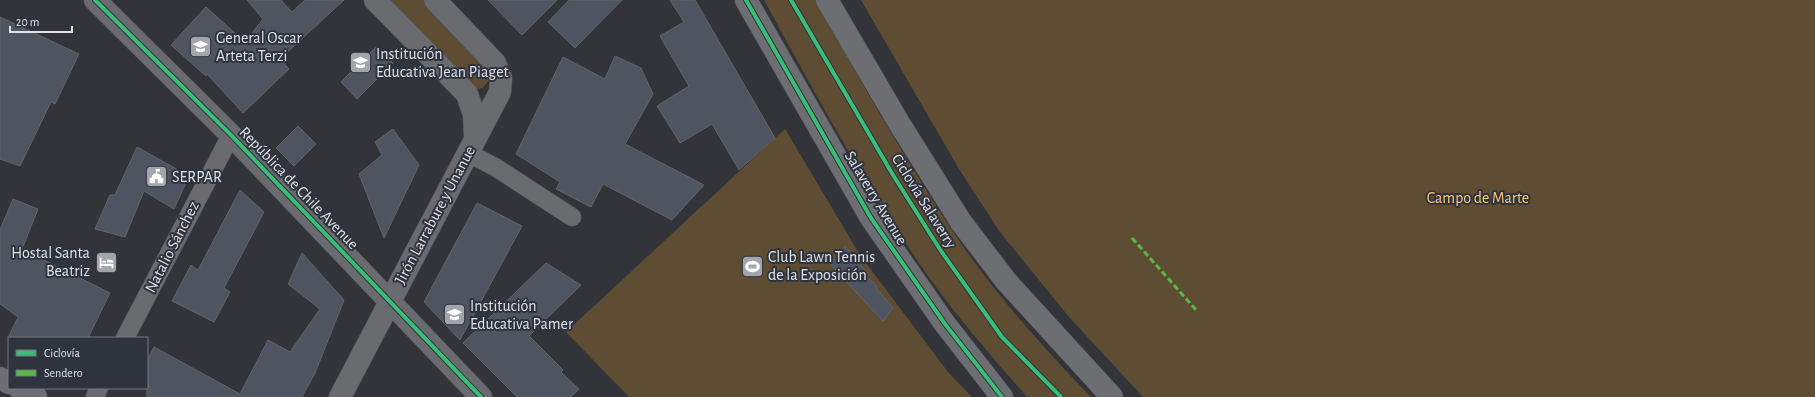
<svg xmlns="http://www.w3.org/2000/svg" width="1815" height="397" font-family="'Alegreya Sans',sans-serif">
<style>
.green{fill:#5e4d32}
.building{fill:#4f5461;stroke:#616469}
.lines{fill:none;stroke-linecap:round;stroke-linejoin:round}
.minor-casing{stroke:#4e5155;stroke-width:19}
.tertiary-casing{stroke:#4e5155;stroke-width:23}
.secondary-casing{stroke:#4e5155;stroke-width:23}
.minor{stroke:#6a6b6e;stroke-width:18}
.tertiary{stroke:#6a6b6e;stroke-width:22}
.secondary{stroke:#6d6e71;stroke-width:22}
.quiet{stroke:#58b947;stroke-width:3;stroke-dasharray:6 3;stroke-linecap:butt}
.cycleway-casing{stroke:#2e333e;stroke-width:6}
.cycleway{stroke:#3abd76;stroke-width:4}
.labels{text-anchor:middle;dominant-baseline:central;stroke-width:4;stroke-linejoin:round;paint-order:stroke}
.poi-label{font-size:16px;fill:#dee2e9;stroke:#2e333e;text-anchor:start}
.street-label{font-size:16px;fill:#dee2e9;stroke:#2e333e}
.park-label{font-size:16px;fill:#fcc977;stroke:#2e333e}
</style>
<rect width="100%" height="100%" fill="#32343a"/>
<path class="green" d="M 386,0 L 427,0 L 492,72 L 489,80 L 483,88 L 477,89 L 470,86 Z
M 764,0 L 816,0 C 863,86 911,171 967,252 C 1004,304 1047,351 1091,397 L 1027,397 C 994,359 960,321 931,280 C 868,192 816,95 764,0 Z
M 861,0 L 1815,0 L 1815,397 L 1143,397 L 1069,317 L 1000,232 L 959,169 Z
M 785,129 L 860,255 L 948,372 L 972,397 L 629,397 L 566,332 Z"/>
<path class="building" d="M 247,0 L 281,0 L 292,12 L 305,0 L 344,0 L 280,59 L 289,69 L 243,113 L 207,74 L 206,76 L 171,45 L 206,7 L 245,42 L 263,19 Z
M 488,0 L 557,0 L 522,35 Z
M 569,0 L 622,0 L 575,48 L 548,22 Z
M 670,0 L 695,0 L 775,138 L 739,170 L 712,124 L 680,143 L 657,106 L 689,86 L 660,36 L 684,22 Z
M 0,17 L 79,54 L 55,104 L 51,102 L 20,166 L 0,159 Z
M 377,46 L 393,63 L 357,99 L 341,82 Z
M 615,56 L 641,68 L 653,94 L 625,144 L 704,185 L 672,220 L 603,184 L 591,207 L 556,189 L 560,182 L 516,154 L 563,57 L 605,79 Z
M 298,126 L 316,144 L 294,166 L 276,148 Z
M 393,129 L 419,165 L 384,238 L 359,174 L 382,155 L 375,142 Z
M 137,147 L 189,176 L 174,209 L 144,191 L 125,237 L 95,229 L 110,195 L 115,195 Z
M 240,190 L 264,212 L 224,288 L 230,292 L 214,322 L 172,301 L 191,265 L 198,270 Z
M 13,199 L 38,209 L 22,249 L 110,293 L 88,338 L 8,338 L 18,317 L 0,304 L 0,230 Z
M 477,203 L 522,226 L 460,340 L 424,302 Z
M 845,246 L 861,263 L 860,265 L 869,274 L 867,277 L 877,286 L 875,287 L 893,308 L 883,321 L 830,264 Z
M 302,253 L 344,300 L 315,373 L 302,397 L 147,397 L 147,361 L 154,347 L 240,394 L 268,340 L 290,352 L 320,309 L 288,284 Z
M 546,263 L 581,285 L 529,336 L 563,370 L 561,372 L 579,389 L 571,397 L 517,397 L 463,343 Z"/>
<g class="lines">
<defs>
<path id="minor" d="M 468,153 L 495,167 L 572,217
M 125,338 L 231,135
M 95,397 L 99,388"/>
<path id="tertiary" d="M 95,0 L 231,135 L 481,397
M 375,0 L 467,94 L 474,115 L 475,139
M 340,397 L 500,92 L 501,78 L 495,63 L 435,0"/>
<path id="secondary" d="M 746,0 L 871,218 L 945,324 L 1002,397
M 827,0 L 899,123 L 961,222 L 1006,281 L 1112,397
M 0,378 L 9,383
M 19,388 L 36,397"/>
</defs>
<use href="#minor" class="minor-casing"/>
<use href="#tertiary" class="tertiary-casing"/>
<use href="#secondary" class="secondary-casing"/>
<use href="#minor" class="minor"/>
<use href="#tertiary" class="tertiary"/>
<use href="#secondary" class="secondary"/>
<path class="quiet" d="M 1132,238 L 1198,312"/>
<defs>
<path id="cycleway" d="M 95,0 L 231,135 L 481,397
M 746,0 L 871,218 L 945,324 L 1002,397
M 791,0 L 893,175 L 941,251 L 1002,337 L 1061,397"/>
</defs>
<use href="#cycleway" class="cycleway-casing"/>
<use href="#cycleway" class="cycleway"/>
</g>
<defs>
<symbol id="school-square" viewBox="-11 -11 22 22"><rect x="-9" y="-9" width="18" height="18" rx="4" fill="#a2a5ac" stroke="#2e333e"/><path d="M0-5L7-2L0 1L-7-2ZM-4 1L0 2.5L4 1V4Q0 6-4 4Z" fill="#fff"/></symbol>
<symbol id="civic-square" viewBox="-11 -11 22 22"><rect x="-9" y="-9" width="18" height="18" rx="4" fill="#a2a5ac" stroke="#2e333e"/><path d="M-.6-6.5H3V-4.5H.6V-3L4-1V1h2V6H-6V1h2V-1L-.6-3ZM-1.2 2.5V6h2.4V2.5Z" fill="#fff"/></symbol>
<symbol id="hotel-square" viewBox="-11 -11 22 22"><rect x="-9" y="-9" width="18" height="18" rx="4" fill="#a2a5ac" stroke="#2e333e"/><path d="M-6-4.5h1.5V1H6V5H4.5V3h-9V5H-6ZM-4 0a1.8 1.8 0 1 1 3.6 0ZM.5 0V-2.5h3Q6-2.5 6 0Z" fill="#fff"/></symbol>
<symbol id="stadium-square" viewBox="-11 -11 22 22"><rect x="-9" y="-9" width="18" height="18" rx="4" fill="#a2a5ac" stroke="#2e333e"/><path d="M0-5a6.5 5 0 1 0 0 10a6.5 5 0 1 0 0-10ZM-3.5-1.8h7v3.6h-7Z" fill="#fff"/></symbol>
</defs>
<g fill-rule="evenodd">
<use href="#school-square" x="188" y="34" width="25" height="25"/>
<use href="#school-square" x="348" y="50" width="25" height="25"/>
<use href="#civic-square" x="144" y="164" width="25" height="25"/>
<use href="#hotel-square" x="94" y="250" width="25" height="25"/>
<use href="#stadium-square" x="740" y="254" width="25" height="25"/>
<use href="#school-square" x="442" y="302" width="25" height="25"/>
</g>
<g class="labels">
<g class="poi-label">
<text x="216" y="38">General Oscar<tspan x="216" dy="18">Arteta Terzi</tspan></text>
<text x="376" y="54">Institución<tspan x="376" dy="18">Educativa Jean Piaget</tspan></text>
<text x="172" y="177">SERPAR</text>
<text x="90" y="253" text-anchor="end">Hostal Santa<tspan x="90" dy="18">Beatriz</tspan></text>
<text x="768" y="257">Club Lawn Tennis<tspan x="768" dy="18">de la Exposición</tspan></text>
<text x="470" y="306">Institución<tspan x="470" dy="18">Educativa Pamer</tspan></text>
</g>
<g class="street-label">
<text transform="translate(299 188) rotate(46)">República de Chile Avenue</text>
<text transform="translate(876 198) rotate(59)">Salaverry Avenue</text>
<text transform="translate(924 201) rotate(58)">Ciclovía Salaverry</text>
<text transform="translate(435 215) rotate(-62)">Jirón Larrabure y Unanue</text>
<text transform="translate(172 247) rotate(-63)">Natalio Sánchez</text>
</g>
<g class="park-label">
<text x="1478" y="198">Campo de Marte</text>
</g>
</g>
<rect x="8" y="337" width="140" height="52" fill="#2e333e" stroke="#747982"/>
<rect x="16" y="350" width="20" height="6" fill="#3abd76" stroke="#747982"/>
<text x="44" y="357" font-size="12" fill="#dee2e9">Ciclovía</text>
<rect x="16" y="370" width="20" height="6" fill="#58b947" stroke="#747982"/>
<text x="44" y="377" font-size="12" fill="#dee2e9">Sendero</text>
<path d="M10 26v6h62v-6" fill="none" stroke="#dee2e9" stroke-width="2"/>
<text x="16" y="26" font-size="12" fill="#dee2e9" stroke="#2e333e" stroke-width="3" paint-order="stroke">20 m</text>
</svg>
